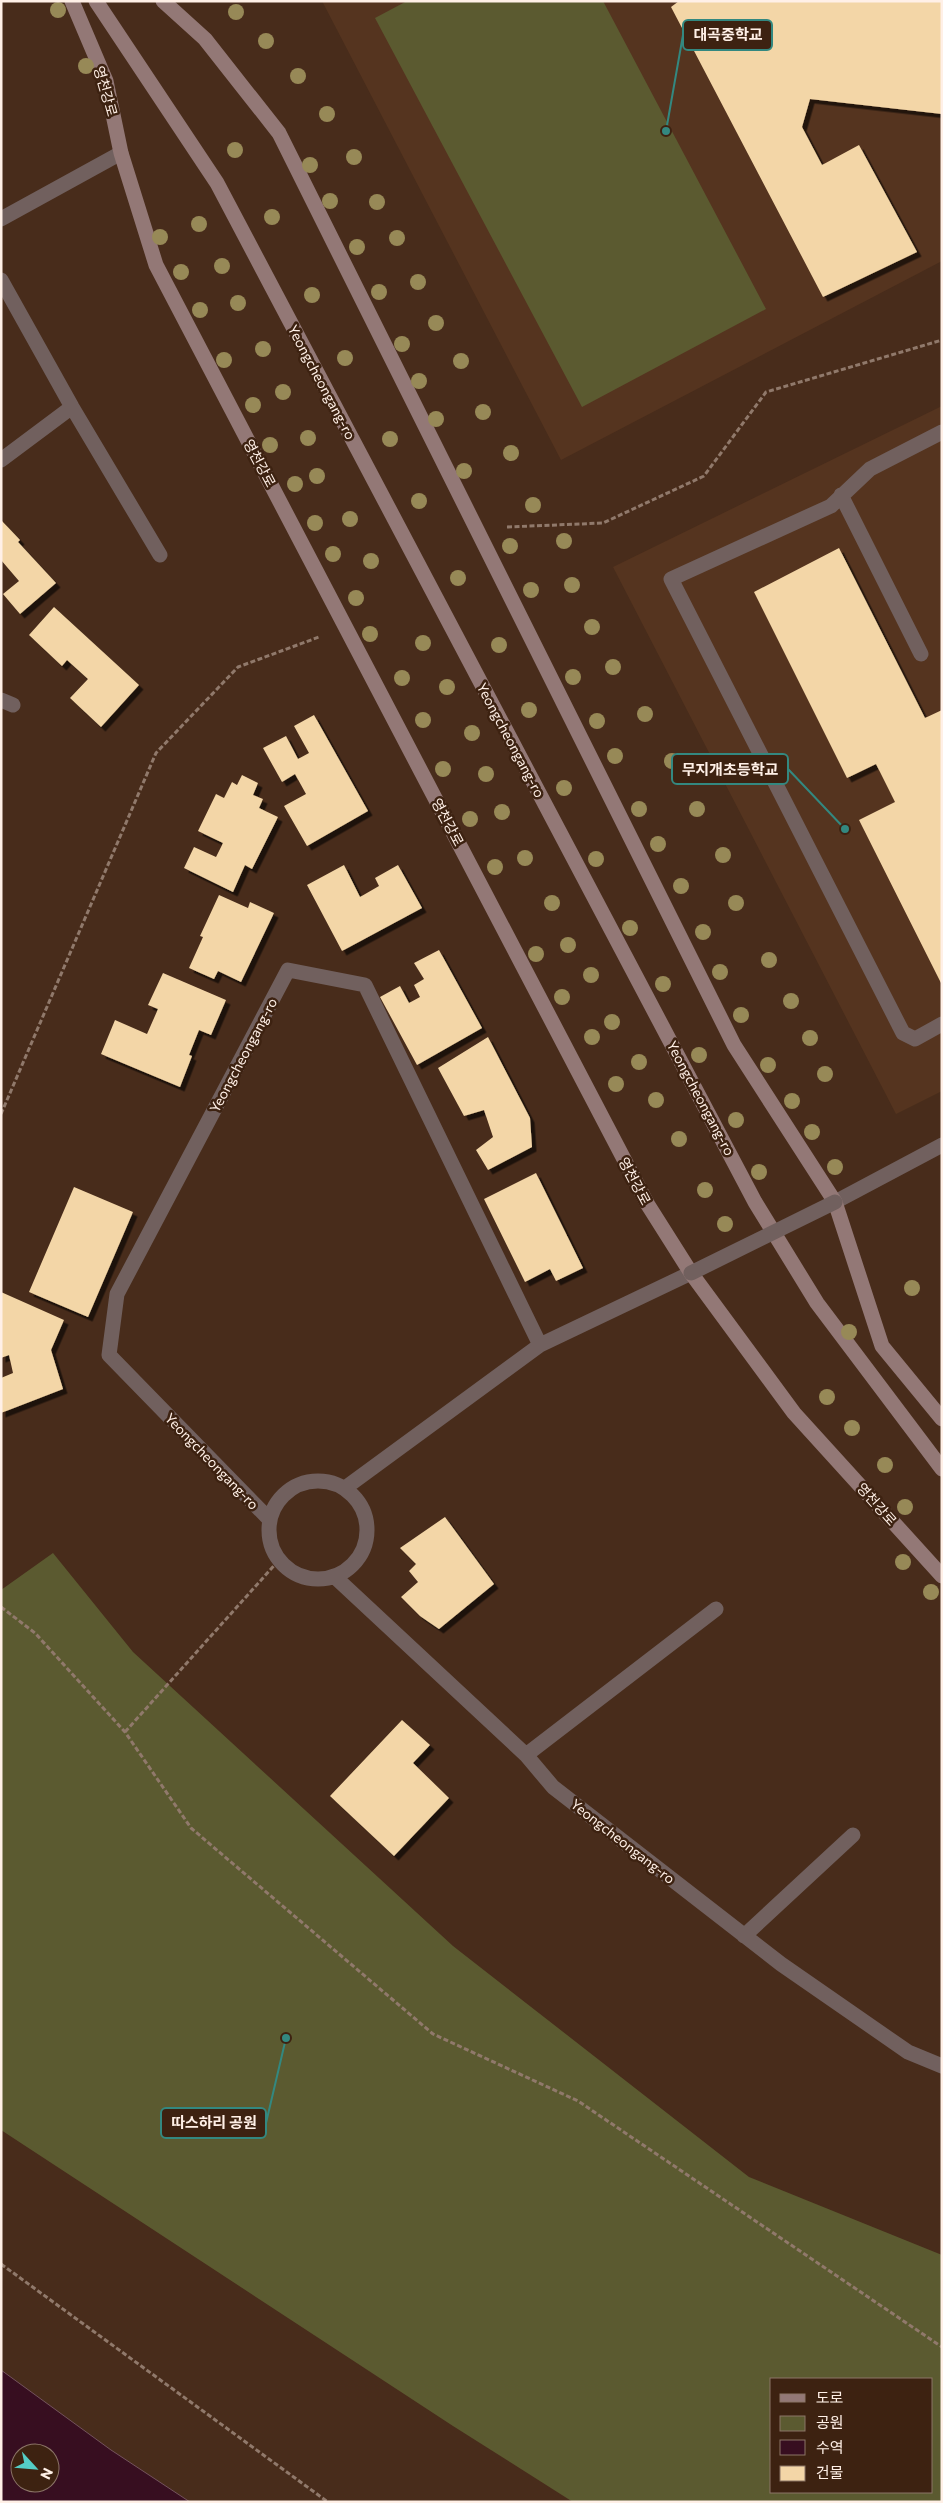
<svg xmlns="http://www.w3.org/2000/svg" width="943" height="2503" font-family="Commissioner,'Noto Sans KR',sans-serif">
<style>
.built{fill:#55341f}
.green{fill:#5b5a30;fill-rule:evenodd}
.water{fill:#370e20;stroke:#73525c;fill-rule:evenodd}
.building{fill:#f3d6a7;filter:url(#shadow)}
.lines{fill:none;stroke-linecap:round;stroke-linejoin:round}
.path{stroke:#90796b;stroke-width:3;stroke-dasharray:5 2.5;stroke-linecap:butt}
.lane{stroke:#71605e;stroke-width:15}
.street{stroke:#71605e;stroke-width:15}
.secondary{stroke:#937876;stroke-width:15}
.street-bridge{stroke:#71605e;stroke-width:15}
.tree{fill:#978957}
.labels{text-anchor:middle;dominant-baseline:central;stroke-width:5;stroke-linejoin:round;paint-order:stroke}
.street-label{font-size:14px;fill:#fff0e7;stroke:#3d2211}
.leader{fill:none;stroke:#338880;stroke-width:2}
.callout-dot{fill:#338880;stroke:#3d2211;stroke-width:2}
.callout{fill:#3d2211;stroke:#338880;stroke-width:2}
.callout-label{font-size:15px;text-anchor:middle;font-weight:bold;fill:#fff0e7}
</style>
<defs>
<filter id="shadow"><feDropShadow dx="4.5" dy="4.5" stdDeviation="0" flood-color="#0009"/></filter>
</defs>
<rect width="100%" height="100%" fill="#482c1b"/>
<path class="built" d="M 322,1 L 942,1 L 942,261 L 561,460 Z
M 942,406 L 942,1091 L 896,1114 L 613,567 Z"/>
<path class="green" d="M 407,1 L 603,1 L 766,309 L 582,407 L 375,18 Z
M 53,1553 L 133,1652 L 453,1946 L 749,2177 L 942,2255 L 942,2502 L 573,2502 L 453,2426 L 1,2130 L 1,1590 ZM 772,2379 L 932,2379 L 932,2492 L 772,2492 Z"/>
<path class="water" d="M 1,2370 L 111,2450 L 190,2502 L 1,2502 ZM 20,2453 L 50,2453 L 50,2483 L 20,2483 Z"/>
<path class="building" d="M 679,1 L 942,1 L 942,114 L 810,99 L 802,127 L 822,165 L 859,145 L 917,252 L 823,297 L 671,7 Z
M 2,521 L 20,540 L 18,542 L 56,583 L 20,614 L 3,594 L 19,581 L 1,560 Z
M 839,548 L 925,718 L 942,710 L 942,985 L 859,820 L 895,802 L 876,764 L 847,778 L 754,592 Z
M 54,607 L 139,685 L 101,727 L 70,698 L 88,679 L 67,660 L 62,666 L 29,635 Z
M 314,715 L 368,811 L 307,846 L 284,806 L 306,794 L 295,774 L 282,782 L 263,748 L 286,736 L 298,759 L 309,753 L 294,726 Z
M 242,775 L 258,783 L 253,795 L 263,799 L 259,808 L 278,817 L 252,869 L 245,865 L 233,892 L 184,868 L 194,847 L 216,857 L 223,843 L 198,831 L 216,794 L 224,798 L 232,782 L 237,785 Z
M 344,865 L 360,897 L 379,886 L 375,878 L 398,865 L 422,908 L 342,951 L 307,885 Z
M 219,895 L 248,908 L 250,902 L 274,913 L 241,982 L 218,971 L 214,979 L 189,968 L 203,937 L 200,936 Z
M 439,950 L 482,1028 L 417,1065 L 380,997 L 400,986 L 409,1003 L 420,997 L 414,985 L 424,979 L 414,963 Z
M 163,973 L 226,1000 L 211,1035 L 199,1030 L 189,1055 L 192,1056 L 180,1087 L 101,1054 L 115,1020 L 147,1034 L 158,1009 L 148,1005 Z
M 488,1037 L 530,1118 L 532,1147 L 488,1170 L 476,1150 L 493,1137 L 484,1110 L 464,1116 L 438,1068 Z
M 536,1173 L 583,1268 L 556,1281 L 550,1269 L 525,1282 L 484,1199 Z
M 74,1187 L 133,1212 L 88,1317 L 29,1292 Z
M 1,1292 L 64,1320 L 51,1350 L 63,1389 L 1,1413 L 1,1378 L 13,1373 L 9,1355 L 1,1358 Z
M 445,1517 L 494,1584 L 439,1629 L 420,1616 L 401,1597 L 418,1582 L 409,1571 L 416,1564 L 400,1548 Z
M 402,1720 L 430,1745 L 413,1763 L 449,1798 L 394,1856 L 330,1796 Z"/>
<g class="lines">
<path class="path" d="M 507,527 L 603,523 L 704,476 L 766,392 L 942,340
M 1,1114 L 156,753 L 238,667 L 319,637
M 1,1607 L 35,1633 L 125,1732 L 191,1828 L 433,2034 L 578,2101 L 942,2347
M 125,1732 L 279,1560
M 1,2264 L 328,2502"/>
<path class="lane" d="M 942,432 L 870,469 L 831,506 L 671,579 L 903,1033 L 915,1039 L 942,1024
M 841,495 L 921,654"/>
<path class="street" d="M 1,219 L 121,153
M 1,280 L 72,407 L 160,555
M 1,460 L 72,407
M 1,700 L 13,705
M 835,1202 L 942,1145
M269 1530a49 49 0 1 1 98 0a49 49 0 1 1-98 0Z
M 345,1488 L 540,1345 L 691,1273
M 269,1519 L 109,1355 L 117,1294 L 288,970 L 365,985 L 540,1345
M 335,1577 L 526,1755 L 553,1787 L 781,1964 L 908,2052 L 942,2066
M 526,1755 L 716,1609
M 744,1936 L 853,1835"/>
<path class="secondary" d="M 72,1 L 106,81 L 121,153 L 156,265 L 648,1205 L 691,1273 L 794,1413 L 942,1576
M 96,1 L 217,183 L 755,1202 L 817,1303 L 942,1469
M 163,1 L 205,39 L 279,133 L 734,1045 L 835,1202 L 882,1346 L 942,1419"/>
<path class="street-bridge" d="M 691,1273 L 835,1202"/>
</g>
<g class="tree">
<circle cx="58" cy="10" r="8"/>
<circle cx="236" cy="12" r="8"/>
<circle cx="266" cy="41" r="8"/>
<circle cx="86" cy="66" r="8"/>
<circle cx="298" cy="76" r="8"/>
<circle cx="327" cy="114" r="8"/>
<circle cx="235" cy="150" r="8"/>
<circle cx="354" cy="157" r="8"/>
<circle cx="310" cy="165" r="8"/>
<circle cx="330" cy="201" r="8"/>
<circle cx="377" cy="202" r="8"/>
<circle cx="272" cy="217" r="8"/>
<circle cx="199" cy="224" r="8"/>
<circle cx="160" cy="237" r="8"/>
<circle cx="397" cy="238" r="8"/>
<circle cx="357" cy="247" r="8"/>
<circle cx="222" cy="266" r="8"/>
<circle cx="181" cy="272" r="8"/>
<circle cx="418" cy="282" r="8"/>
<circle cx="379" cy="292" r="8"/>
<circle cx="312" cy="295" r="8"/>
<circle cx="238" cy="303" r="8"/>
<circle cx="200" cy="310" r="8"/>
<circle cx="436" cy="323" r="8"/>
<circle cx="402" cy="344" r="8"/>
<circle cx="263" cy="349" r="8"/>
<circle cx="345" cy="358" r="8"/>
<circle cx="224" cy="360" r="8"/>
<circle cx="461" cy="361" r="8"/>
<circle cx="419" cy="381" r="8"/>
<circle cx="283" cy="392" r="8"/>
<circle cx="253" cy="405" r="8"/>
<circle cx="483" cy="412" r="8"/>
<circle cx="436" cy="419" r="8"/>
<circle cx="308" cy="438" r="8"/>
<circle cx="390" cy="439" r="8"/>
<circle cx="270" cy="445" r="8"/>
<circle cx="511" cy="453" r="8"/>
<circle cx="464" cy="471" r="8"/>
<circle cx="317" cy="476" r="8"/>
<circle cx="295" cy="484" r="8"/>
<circle cx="419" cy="501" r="8"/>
<circle cx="533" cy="505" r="8"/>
<circle cx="350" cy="519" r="8"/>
<circle cx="315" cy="523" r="8"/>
<circle cx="564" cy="541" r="8"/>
<circle cx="510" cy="546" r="8"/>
<circle cx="333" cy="554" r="8"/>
<circle cx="371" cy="561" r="8"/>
<circle cx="458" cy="578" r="8"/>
<circle cx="572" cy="585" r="8"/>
<circle cx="531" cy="590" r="8"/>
<circle cx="356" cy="598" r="8"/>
<circle cx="592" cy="627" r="8"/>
<circle cx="370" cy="634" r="8"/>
<circle cx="423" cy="643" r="8"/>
<circle cx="499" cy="645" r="8"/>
<circle cx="613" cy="667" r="8"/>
<circle cx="573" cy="677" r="8"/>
<circle cx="402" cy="678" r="8"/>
<circle cx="447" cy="687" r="8"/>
<circle cx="529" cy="710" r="8"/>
<circle cx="645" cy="714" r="8"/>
<circle cx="423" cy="720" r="8"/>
<circle cx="597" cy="721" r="8"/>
<circle cx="472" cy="733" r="8"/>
<circle cx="615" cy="756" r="8"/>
<circle cx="672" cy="761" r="8"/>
<circle cx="443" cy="769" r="8"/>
<circle cx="486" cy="774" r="8"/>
<circle cx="564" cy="788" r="8"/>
<circle cx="639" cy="809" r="8"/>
<circle cx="697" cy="809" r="8"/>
<circle cx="502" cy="812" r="8"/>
<circle cx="470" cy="819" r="8"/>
<circle cx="658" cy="844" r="8"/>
<circle cx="723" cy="855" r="8"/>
<circle cx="525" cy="858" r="8"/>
<circle cx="596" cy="859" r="8"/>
<circle cx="495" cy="867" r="8"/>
<circle cx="681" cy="886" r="8"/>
<circle cx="552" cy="903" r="8"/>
<circle cx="736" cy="903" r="8"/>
<circle cx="630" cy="928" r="8"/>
<circle cx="703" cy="932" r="8"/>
<circle cx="568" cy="945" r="8"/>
<circle cx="536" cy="954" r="8"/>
<circle cx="769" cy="960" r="8"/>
<circle cx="720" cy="972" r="8"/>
<circle cx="591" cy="975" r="8"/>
<circle cx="663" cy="984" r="8"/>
<circle cx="562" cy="997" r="8"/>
<circle cx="791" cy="1001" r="8"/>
<circle cx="741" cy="1015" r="8"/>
<circle cx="612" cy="1022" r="8"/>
<circle cx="592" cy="1037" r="8"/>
<circle cx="810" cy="1038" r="8"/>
<circle cx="699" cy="1055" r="8"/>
<circle cx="639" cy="1062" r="8"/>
<circle cx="768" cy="1065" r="8"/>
<circle cx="825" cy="1074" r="8"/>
<circle cx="616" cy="1084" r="8"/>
<circle cx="656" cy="1100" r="8"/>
<circle cx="792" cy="1101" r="8"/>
<circle cx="736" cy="1120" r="8"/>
<circle cx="812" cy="1132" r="8"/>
<circle cx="679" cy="1139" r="8"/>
<circle cx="835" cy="1167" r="8"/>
<circle cx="759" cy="1172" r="8"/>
<circle cx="705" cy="1190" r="8"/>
<circle cx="725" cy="1224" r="8"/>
<circle cx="912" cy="1288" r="8"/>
<circle cx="849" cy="1332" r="8"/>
<circle cx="827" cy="1397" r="8"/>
<circle cx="852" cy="1428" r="8"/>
<circle cx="885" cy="1465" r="8"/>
<circle cx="905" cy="1507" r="8"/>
<circle cx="903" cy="1562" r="8"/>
<circle cx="931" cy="1592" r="8"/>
</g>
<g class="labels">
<g class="street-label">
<text transform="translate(106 91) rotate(74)">영천강로</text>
<text transform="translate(322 382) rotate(62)">Yeongcheongang-ro</text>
<text transform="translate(260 463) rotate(62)">영천강로</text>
<text transform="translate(511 740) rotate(62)">Yeongcheongang-ro</text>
<text transform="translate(448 822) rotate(62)">영천강로</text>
<text transform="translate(243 1055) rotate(-62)">Yeongcheongang-ro</text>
<text transform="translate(701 1098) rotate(62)">Yeongcheongang-ro</text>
<text transform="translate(635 1181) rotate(62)">영천강로</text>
<text transform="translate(212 1461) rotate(46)">Yeongcheongang-ro</text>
<text transform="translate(877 1504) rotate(48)">영천강로</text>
<text transform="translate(623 1841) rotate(38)">Yeongcheongang-ro</text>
</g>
</g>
<path class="leader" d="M666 131L683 35M845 829L788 769M286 2038L266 2123"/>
<g class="callout-dot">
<circle cx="666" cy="131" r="5"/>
<circle cx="845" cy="829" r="5"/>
<circle cx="286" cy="2038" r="5"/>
</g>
<g class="callout">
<rect x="683" y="20" width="89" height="30" rx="5"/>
<rect x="672" y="754" width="116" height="30" rx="5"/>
<rect x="161" y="2108" width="105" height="30" rx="5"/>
</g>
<g class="callout-label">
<text x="728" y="40">대곡중학교</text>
<text x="730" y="775">무지개초등학교</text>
<text x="214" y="2128">따스하리 공원</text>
</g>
<rect width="943" height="2503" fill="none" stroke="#fff0e7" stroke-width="5"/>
<rect x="770" y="2378" width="162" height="115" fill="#3d2211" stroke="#8b7467"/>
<rect x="780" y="2394" width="25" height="8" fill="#937876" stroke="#8b7467"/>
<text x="816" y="2403" font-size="15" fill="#fff0e7">도로</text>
<rect x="780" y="2416" width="25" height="15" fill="#5b5a30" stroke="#8b7467"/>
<text x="816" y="2428" font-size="15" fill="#fff0e7">공원</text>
<rect x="780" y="2440" width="25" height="15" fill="#370e20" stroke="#8b7467"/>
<text x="816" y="2453" font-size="15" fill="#fff0e7">수역</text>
<rect x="780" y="2466" width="25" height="15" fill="#f3d6a7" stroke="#8b7467"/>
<text x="816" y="2478" font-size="15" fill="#fff0e7">건물</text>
<g transform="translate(35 2468) rotate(116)"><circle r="24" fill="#3d2211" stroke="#8b7467"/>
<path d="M0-4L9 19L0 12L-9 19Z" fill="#54cdc6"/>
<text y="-8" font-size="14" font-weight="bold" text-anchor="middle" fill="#fff0e7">N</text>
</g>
</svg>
